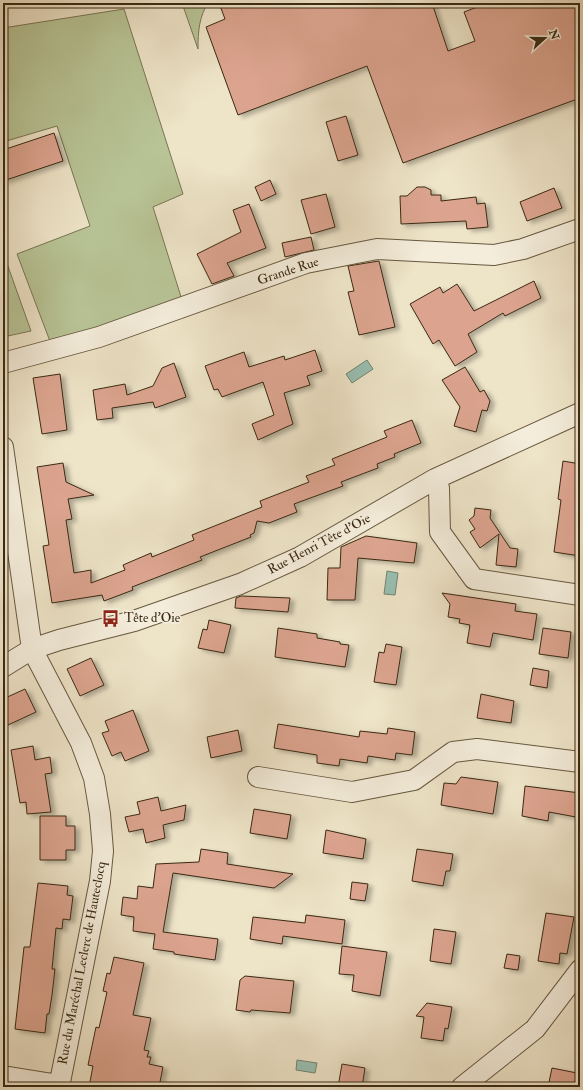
<svg xmlns="http://www.w3.org/2000/svg" width="583" height="1090" font-family="'IM FELL Double Pica',serif">
<style>
.green{fill:#b8c496;stroke:#797654}
.water{fill:#99bfb2;stroke:#738372}
.building{fill:#dca48f;stroke:#3a2912;filter:url(#shadow)}
.lines{fill:none;stroke-linecap:round;stroke-linejoin:round}
.minor-casing{stroke:#675840;stroke-width:22}
.minor{stroke:#f4eddb;stroke-width:20}
.labels{text-anchor:middle;dominant-baseline:central;stroke-width:3.5;stroke-linejoin:round;paint-order:stroke}
.street-label{font-size:13px;fill:#3a2912;stroke:#f4eddb}
.poi-label{font-size:13px;fill:#3a2912;stroke:#f4eddb;text-anchor:start}
</style>
<defs>
<filter id="shadow"><feDropShadow dx="4.5" dy="2.5" stdDeviation="2" flood-color="#0004"/></filter>
</defs>
<rect width="100%" height="100%" fill="#eee4c8"/>
<filter id="stains"><feTurbulence type="fractalNoise" baseFrequency=".005" numOctaves="4"/><feColorMatrix values="0 0 0 0 .2 0 0 0 0 .09 0 0 0 0 .02 0 0 0 .5 -.17"/></filter>
<radialGradient id="worn" r=".72"><stop offset=".6" stop-color="#630" stop-opacity="0"/><stop offset="1" stop-color="#630" stop-opacity=".3"/></radialGradient>
<path class="green" d="M 182,3 L 208,3 C 199,17 198,32 198,49 Z
M 124,9 L 183,194 L 153,207 L 182,300 L 51,344 L 17,254 L 90,226 L 57,126 L 3,142 L 3,28 Z
M 5,258 L 31,331 L 3,337 L 3,259 Z"/>
<path class="water" d="M 367,360 L 373,369 L 352,383 L 346,374 Z
M 387,571 L 398,573 L 395,595 L 384,594 Z
M 297,1060 L 317,1063 L 315,1073 L 296,1070 Z"/>
<path class="building" d="M 219,3 L 432,3 L 448,51 L 475,41 L 464,12 L 488,3 L 580,3 L 580,98 L 403,163 L 367,66 L 238,115 L 206,27 L 225,19 Z
M 346,116 L 358,155 L 338,161 L 326,122 Z
M 54,133 L 63,161 L 3,181 L 3,150 Z
M 270,180 L 276,194 L 261,201 L 255,187 Z
M 417,187 L 425,187 L 431,190 L 431,195 L 441,195 L 441,201 L 476,197 L 477,204 L 485,203 L 488,227 L 467,229 L 466,221 L 401,224 L 400,196 L 407,196 Z
M 554,188 L 562,208 L 527,221 L 520,202 Z
M 326,194 L 335,227 L 311,234 L 301,200 Z
M 249,204 L 266,248 L 227,263 L 234,276 L 212,284 L 197,254 L 241,232 L 233,210 Z
M 311,237 L 314,250 L 285,257 L 282,243 Z
M 379,261 L 395,327 L 359,335 L 348,292 L 354,291 L 348,266 Z
M 534,281 L 541,298 L 505,316 L 503,313 L 468,334 L 477,352 L 455,366 L 439,340 L 433,344 L 410,304 L 440,287 L 443,293 L 457,284 L 474,311 Z
M 315,350 L 322,371 L 307,376 L 310,385 L 284,393 L 293,424 L 258,440 L 252,424 L 274,415 L 263,382 L 222,397 L 218,389 L 214,390 L 205,366 L 244,352 L 249,367 L 284,356 L 285,360 Z
M 174,363 L 186,397 L 155,408 L 153,402 L 112,408 L 113,418 L 97,420 L 93,390 L 125,384 L 127,395 L 153,386 L 162,368 Z
M 465,367 L 480,392 L 484,390 L 490,401 L 487,411 L 482,410 L 476,432 L 454,426 L 460,407 L 442,380 Z
M 60,374 L 67,430 L 42,434 L 33,378 Z
M 412,420 L 421,443 L 394,454 L 395,457 L 377,464 L 378,468 L 341,482 L 343,486 L 294,504 L 297,512 L 269,523 L 257,521 L 254,533 L 250,535 L 251,537 L 200,557 L 202,560 L 132,587 L 133,590 L 104,601 L 102,595 L 52,603 L 43,546 L 49,545 L 37,467 L 63,463 L 66,482 L 94,495 L 68,499 L 72,519 L 66,520 L 74,573 L 91,570 L 91,583 L 125,570 L 123,565 L 151,553 L 152,557 L 194,540 L 192,535 L 262,507 L 260,501 L 309,482 L 306,476 L 335,465 L 332,459 L 387,437 L 384,431 Z
M 563,461 L 580,464 L 580,556 L 554,552 L 561,500 L 558,499 Z
M 475,508 L 491,510 L 490,518 L 510,548 L 518,549 L 516,567 L 496,565 L 499,534 L 480,548 L 470,532 L 475,529 L 469,520 L 474,516 Z
M 366,536 L 417,543 L 414,563 L 358,558 L 355,600 L 327,600 L 328,568 L 340,568 L 341,547 Z
M 442,593 L 516,604 L 515,611 L 537,614 L 533,640 L 493,633 L 490,647 L 467,643 L 470,625 L 459,623 L 460,619 L 448,617 L 450,604 Z
M 241,596 L 290,598 L 288,612 L 235,608 L 236,598 Z
M 209,620 L 231,625 L 224,653 L 198,648 L 203,629 L 207,630 Z
M 278,628 L 317,634 L 317,638 L 340,642 L 340,644 L 349,645 L 345,667 L 275,657 Z
M 543,628 L 571,632 L 568,658 L 539,654 Z
M 386,644 L 402,647 L 396,685 L 374,682 L 379,652 L 384,653 Z
M 91,658 L 104,685 L 80,696 L 67,669 Z
M 533,668 L 549,671 L 547,688 L 530,685 Z
M 25,689 L 36,712 L 8,725 L 3,715 L 3,699 Z
M 481,694 L 514,701 L 511,723 L 477,718 Z
M 133,710 L 149,751 L 125,761 L 121,752 L 112,756 L 102,733 L 109,731 L 105,721 Z
M 278,724 L 359,737 L 360,731 L 387,734 L 388,728 L 415,732 L 412,755 L 396,753 L 395,760 L 368,756 L 367,763 L 340,759 L 339,766 L 317,763 L 317,755 L 274,748 Z
M 238,730 L 242,751 L 211,758 L 207,737 Z
M 33,746 L 35,760 L 50,757 L 52,773 L 45,774 L 51,812 L 27,814 L 26,802 L 20,803 L 11,750 Z
M 461,777 L 498,782 L 493,814 L 441,805 L 444,783 L 456,784 Z
M 525,786 L 580,793 L 576,817 L 549,812 L 548,821 L 522,816 Z
M 158,797 L 161,811 L 186,805 L 184,820 L 163,825 L 165,838 L 146,843 L 143,829 L 129,832 L 125,817 L 140,814 L 137,802 Z
M 254,809 L 291,815 L 287,839 L 250,833 Z
M 40,816 L 66,816 L 66,826 L 75,826 L 75,850 L 66,850 L 66,860 L 40,860 Z
M 326,830 L 366,839 L 363,859 L 323,853 Z
M 201,849 L 228,853 L 227,864 L 293,874 L 274,888 L 173,873 L 163,932 L 218,939 L 215,960 L 174,954 L 174,952 L 153,949 L 155,934 L 133,931 L 134,917 L 121,915 L 123,897 L 137,899 L 138,886 L 153,888 L 156,864 L 199,862 Z
M 417,849 L 453,854 L 450,871 L 446,871 L 443,886 L 412,881 Z
M 352,882 L 368,884 L 365,901 L 350,899 Z
M 38,883 L 68,886 L 67,895 L 73,896 L 70,920 L 63,919 L 62,929 L 56,928 L 52,969 L 55,969 L 52,995 L 49,1014 L 47,1014 L 45,1033 L 15,1029 L 24,947 L 30,947 Z
M 546,913 L 574,917 L 567,954 L 560,953 L 559,964 L 538,961 Z
M 306,915 L 345,920 L 342,944 L 283,936 L 282,944 L 250,939 L 253,917 L 305,923 Z
M 434,929 L 456,932 L 451,964 L 430,961 Z
M 342,946 L 387,952 L 380,996 L 352,991 L 354,975 L 339,974 Z
M 507,954 L 520,956 L 518,970 L 504,968 Z
M 114,957 L 144,963 L 133,1015 L 151,1018 L 144,1050 L 149,1051 L 147,1057 L 151,1057 L 149,1064 L 163,1067 L 159,1087 L 89,1087 L 93,1066 L 88,1065 L 96,1027 L 99,1028 L 107,992 L 103,991 L 107,973 L 110,974 Z
M 245,976 L 294,981 L 290,1013 L 251,1010 L 250,1012 L 236,1010 L 240,980 Z
M 427,1003 L 452,1007 L 448,1029 L 445,1028 L 443,1041 L 421,1038 L 424,1017 L 416,1016 Z
M 342,1064 L 365,1068 L 362,1087 L 338,1087 Z
M 552,1068 L 577,1073 L 574,1087 L 548,1087 Z"/>
<g class="lines">
<defs>
<path id="minor" d="M 3,363 L 99,337 L 306,263 L 377,249 L 494,255 L 523,249 L 580,229
M 3,447 L 32,649 L 81,743 L 94,778 L 100,814 L 103,851 L 100,881 L 59,1087
M 435,479 L 439,488 L 440,532 L 474,579 L 580,595
M 3,667 L 32,649 L 59,640 L 134,621 L 240,584 L 300,557 L 435,479 L 580,413
M 258,777 L 352,792 L 414,780 L 453,752 L 477,749 L 580,762
M 3,1076 L 59,1085
M 462,1087 L 535,1029 L 580,970"/>
</defs>
<use href="#minor" class="minor-casing"/>
<use href="#minor" class="minor"/>
</g>
<defs>
<symbol id="bus-bare" viewBox="-9 -9 18 18"><path d="M-5-6H5V4H4V6H2V4H-2V6H-4V4H-5ZM-3.5-4V0h7V-4ZM-3.5 1.2v1.5H-2V1.2ZM2 1.2v1.5H3.5V1.2Z" fill="#8f2418" stroke="#f4eddb" stroke-width="2.5" paint-order="stroke"/></symbol>
</defs>
<g fill-rule="evenodd">
<use href="#bus-bare" x="98" y="606" width="25" height="25"/>
</g>
<g class="labels">
<g class="street-label">
<text transform="translate(288 271) rotate(-18)">Grande Rue</text>
<text transform="translate(319 544) rotate(-28)">Rue Henri Tête d'Oie</text>
<text transform="translate(82 963) rotate(-79)">Rue du Maréchal Leclerc de Hauteclocq</text>
</g>
<g class="poi-label">
<text x="124" y="618">Tête d'Oie</text>
</g>
</g>
<rect width="583" height="1090" fill="none" stroke="#eee4c8" stroke-width="16"/>
<rect x="4" y="4" width="575" height="1082" fill="none" stroke="#3a2912" stroke-width="2"/>
<rect x="8" y="8" width="567" height="1074" fill="none" stroke="#3a2912"/>
<g transform="translate(545 38) rotate(69)" stroke="#f4eddb" stroke-width="3" paint-order="stroke">
<path d="M0-3L7 15L0 10L-7 15Z" fill="#3a2912"/>
<text y="-6" font-size="11" font-weight="bold" text-anchor="middle" fill="#3a2912">N</text>
</g>
<rect width="100%" height="100%" filter="url(#stains)"/>
<rect width="100%" height="100%" fill="url(#worn)"/>
</svg>
